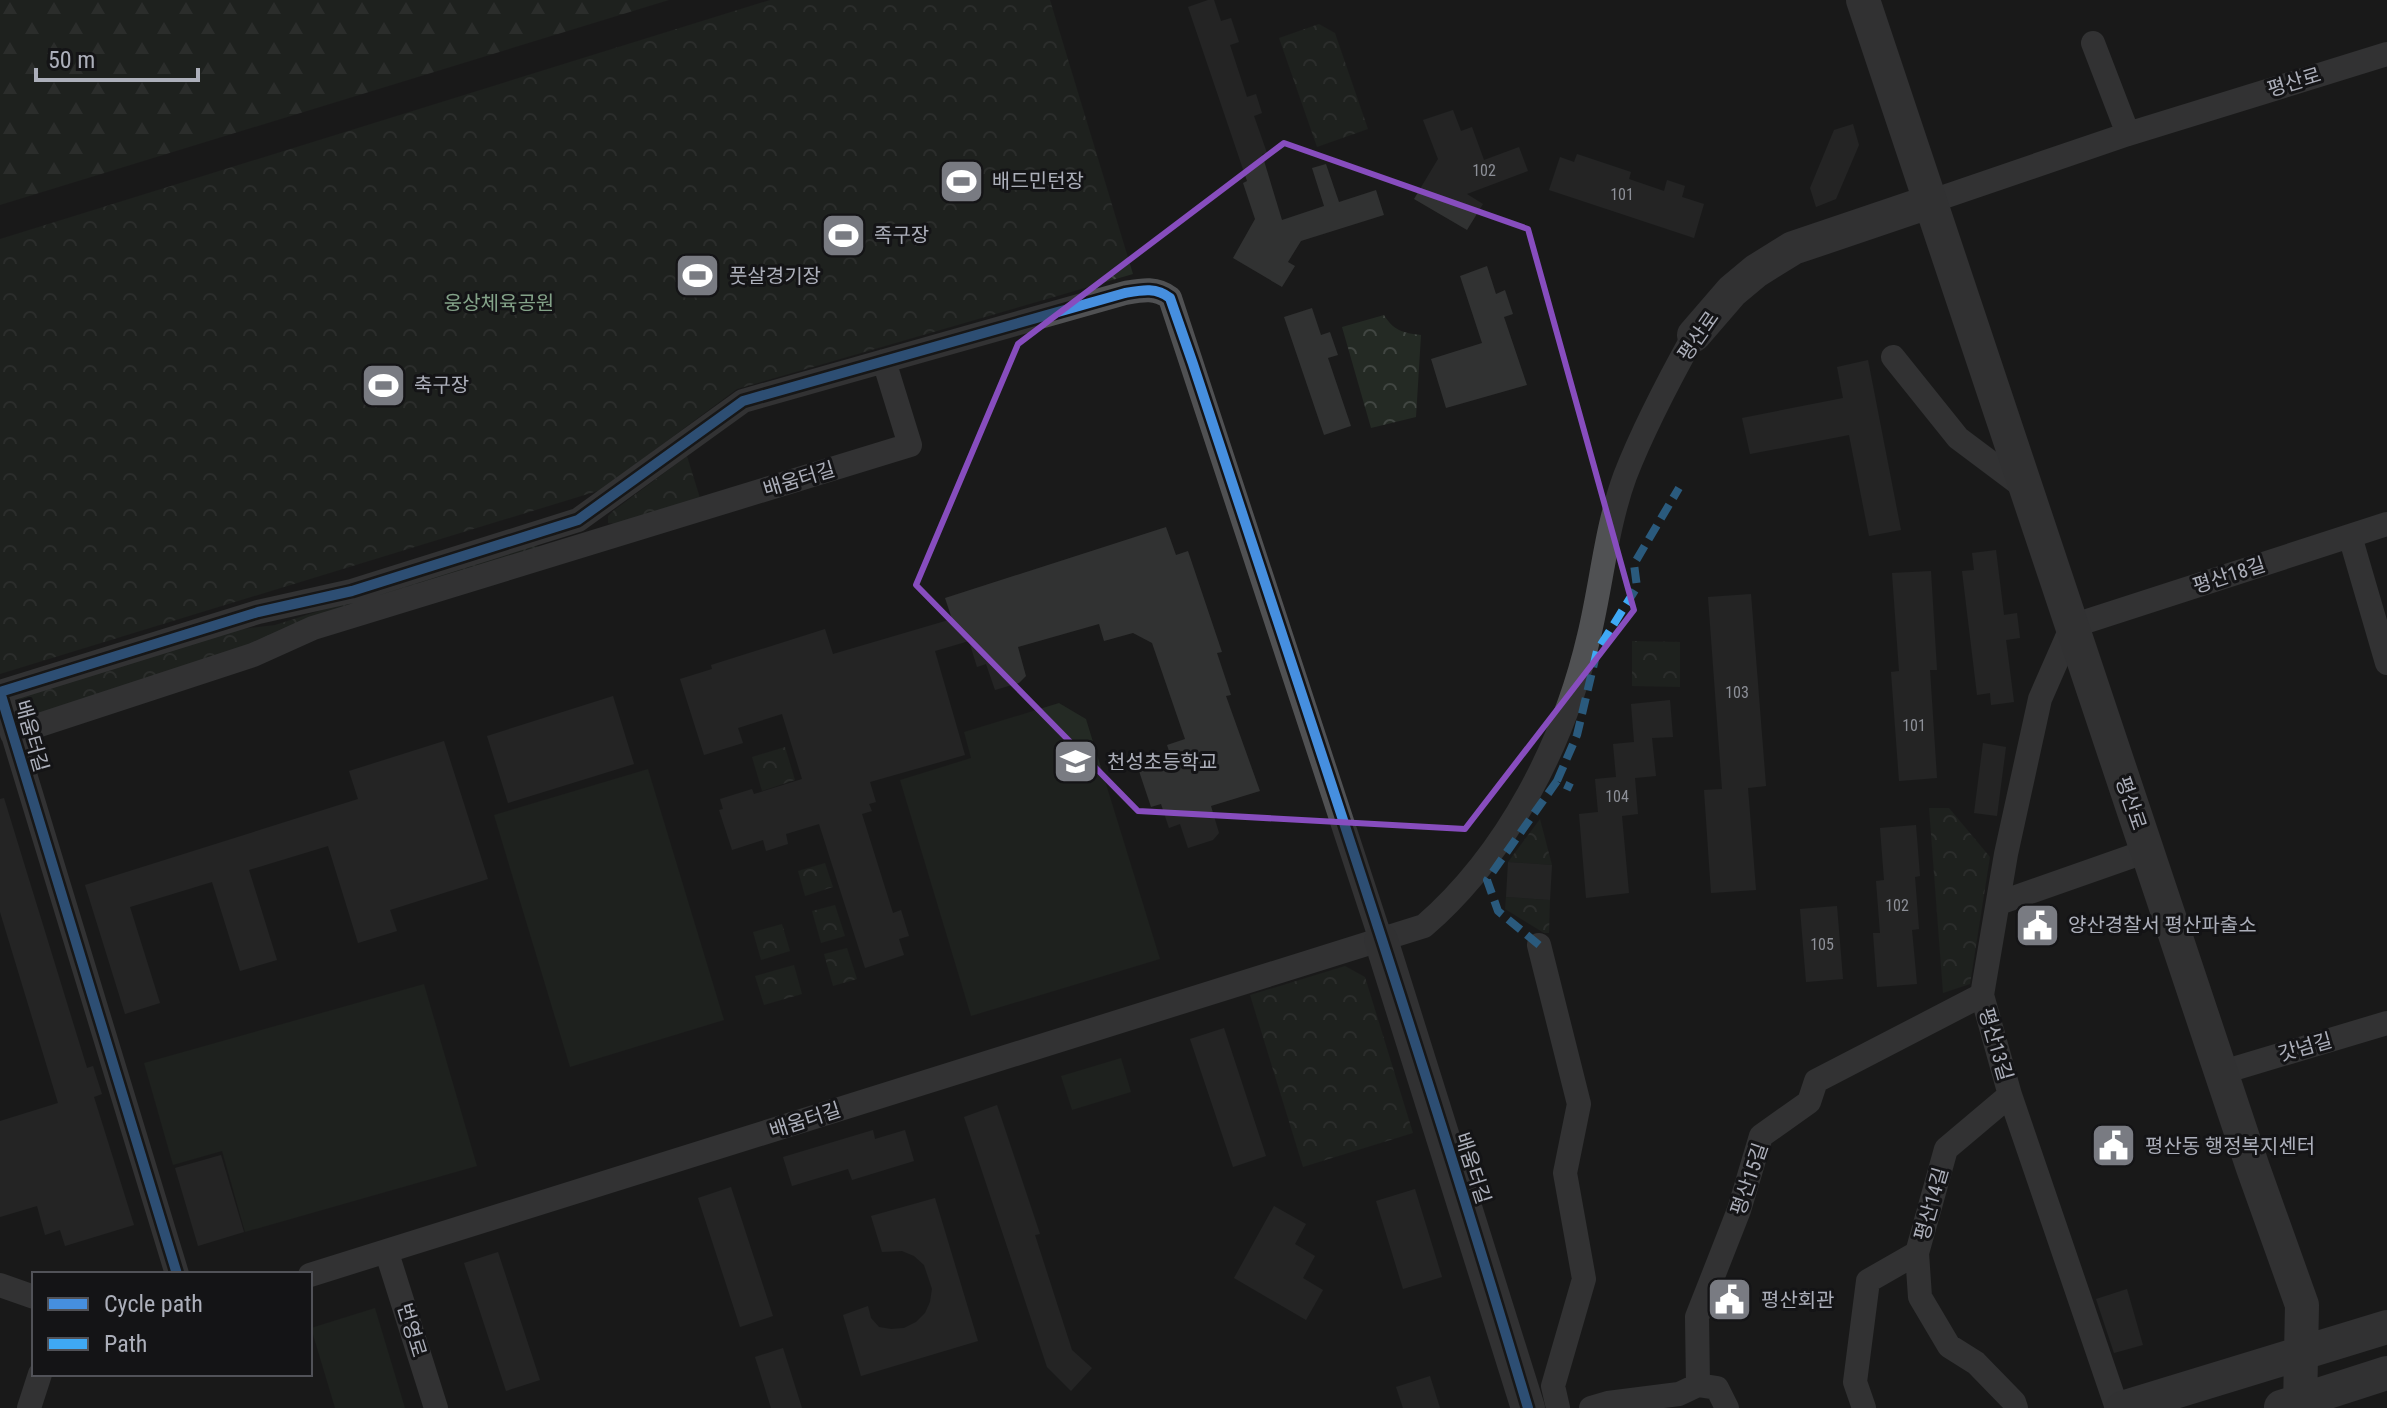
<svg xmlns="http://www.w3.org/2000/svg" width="2387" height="1408" font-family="'Roboto Condensed','Noto Sans KR',sans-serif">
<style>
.green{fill:#242a24}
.forest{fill:url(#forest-firs)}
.park{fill:url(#park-crowns)}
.building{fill:#313232}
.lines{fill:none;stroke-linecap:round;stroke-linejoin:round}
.street{stroke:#505153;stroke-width:24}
.secondary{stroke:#4e4e51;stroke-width:34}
.quiet{stroke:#3fa9f5;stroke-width:8;stroke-dasharray:16 8;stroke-linecap:butt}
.cycleway-casing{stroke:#141416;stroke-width:15}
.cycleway{stroke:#468fdf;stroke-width:10}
.marked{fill:none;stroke:#874dbe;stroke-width:6;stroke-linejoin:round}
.labels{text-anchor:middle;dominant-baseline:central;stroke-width:6;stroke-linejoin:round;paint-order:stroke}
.number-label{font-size:16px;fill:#8d9098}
.street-label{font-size:20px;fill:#acafba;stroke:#141416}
.poi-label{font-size:20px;fill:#acafba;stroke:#141416;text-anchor:start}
.park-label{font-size:20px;fill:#84a389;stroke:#141416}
</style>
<defs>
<pattern id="forest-firs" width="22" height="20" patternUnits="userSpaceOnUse" patternTransform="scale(2)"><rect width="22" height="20" fill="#242a24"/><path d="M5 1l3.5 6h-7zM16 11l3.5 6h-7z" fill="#414642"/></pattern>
<pattern id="park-crowns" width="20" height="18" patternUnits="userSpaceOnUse" patternTransform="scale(2)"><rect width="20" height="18" fill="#242a24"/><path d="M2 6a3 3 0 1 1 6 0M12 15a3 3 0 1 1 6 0" fill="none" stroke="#414642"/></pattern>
</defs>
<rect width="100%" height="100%" fill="#1a1a1a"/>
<path class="green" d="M 1059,703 L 1086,719 L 1160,959 L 971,1016 L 900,780 L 971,758 L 964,732 Z
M 648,769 L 724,1020 L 570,1067 L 494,815 Z
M 424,984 L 477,1166 L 245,1232 L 222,1151 L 173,1165 L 144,1063 Z
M 1121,1058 L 1131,1092 L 1072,1110 L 1061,1076 Z
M 375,1308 L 405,1408 L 335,1408 L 311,1328 Z"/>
<path class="forest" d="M 0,0 L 669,0 L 0,205 Z"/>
<path class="park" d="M 770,0 L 1050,0 L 1133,274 L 737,389 L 601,490 L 0,674 L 0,239 Z
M 1319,24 L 1335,33 L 1368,129 L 1317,147 L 1279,38 Z
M 1384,315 C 1393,330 1403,333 1421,335 L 1416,417 L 1371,428 L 1342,327 Z
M 687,456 L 700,498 L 616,524 L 608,523 L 608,516 L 613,511 Z
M 534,542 L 538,547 L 25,720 L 21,713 L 19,700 L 22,696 L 226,631 L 275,625 Z
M 1632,641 L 1680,642 L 1680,687 L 1632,686 Z
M 785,747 L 795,780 L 762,791 L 752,757 Z
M 1929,808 L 1949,808 L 1990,857 L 1970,984 L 1943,993 Z
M 1540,819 L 1552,865 L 1508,862 Z
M 825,863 L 833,887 L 805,896 L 798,871 Z
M 1506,897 L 1550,900 L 1549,933 L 1544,933 L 1505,909 Z
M 835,905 L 845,936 L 821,943 L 812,911 Z
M 782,924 L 790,951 L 761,960 L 753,932 Z
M 847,948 L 857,979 L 833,986 L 824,954 Z
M 794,965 L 802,994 L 764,1005 L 755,976 Z
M 1345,966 L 1365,977 L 1413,1133 L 1303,1167 L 1250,995 Z"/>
<path class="building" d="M 1208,0 L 1214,0 L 1221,21 L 1231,18 L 1239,42 L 1230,45 L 1247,97 L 1256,94 L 1262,113 L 1254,116 L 1267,153 L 1262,154 L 1282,220 L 1324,206 L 1312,168 L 1326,164 L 1339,202 L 1376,190 L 1384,215 L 1301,241 L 1288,262 L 1295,266 L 1282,287 L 1233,258 L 1255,219 L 1243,183 L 1247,181 L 1188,7 Z
M 1453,110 L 1461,131 L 1472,127 L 1484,160 L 1519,147 L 1528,171 L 1467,194 L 1483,204 L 1467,230 L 1414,199 L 1438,159 L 1423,120 Z
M 1853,124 L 1859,145 L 1836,199 L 1816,207 L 1810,188 L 1834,130 Z
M 1577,154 L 1631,172 L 1629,179 L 1664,191 L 1667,180 L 1685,186 L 1682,197 L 1704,204 L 1694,238 L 1549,190 L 1560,157 L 1574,162 Z
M 1487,266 L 1496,294 L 1505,290 L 1513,314 L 1504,317 L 1527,385 L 1446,408 L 1431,359 L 1482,343 L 1460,276 Z
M 1312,308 L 1321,335 L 1330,332 L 1338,355 L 1328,358 L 1351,426 L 1324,435 L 1284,317 Z
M 1868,360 L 1901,530 L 1869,536 L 1849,435 L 1750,454 L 1742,418 L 1843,398 L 1837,367 Z
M 1166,527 L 1176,555 L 1188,551 L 1222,652 L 1217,653 L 1231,695 L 1226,696 L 1260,791 L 1211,806 L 1219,833 L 1213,840 L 1188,848 L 1180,824 L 1169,828 L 1161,804 L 1151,807 L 1137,765 L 1170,754 L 1167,745 L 1185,739 L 1152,643 L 1133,633 L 1104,641 L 1099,624 L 1018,647 L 1026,676 L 1019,683 L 995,690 L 986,664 L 977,667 L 969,641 L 935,651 L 965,755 L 870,782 L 876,802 L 869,804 L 872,811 L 862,814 L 893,913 L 901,910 L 909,936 L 899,939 L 904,955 L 865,968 L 819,824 L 786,834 L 788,844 L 766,851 L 763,840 L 732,850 L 719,810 L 723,809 L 720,799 L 752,789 L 754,794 L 802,779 L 782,714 L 738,728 L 743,743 L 704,755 L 680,679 L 712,669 L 711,665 L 825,629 L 833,654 L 952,619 L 945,598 Z
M 1996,550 L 2004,615 L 2017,613 L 2020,638 L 2006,640 L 2014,702 L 1991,705 L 1990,693 L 1977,695 L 1962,571 L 1974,570 L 1972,553 Z
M 1931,571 L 1937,670 L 1930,670 L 1937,778 L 1899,781 L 1891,672 L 1899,671 L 1892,573 Z
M 1751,594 L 1766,786 L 1748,788 L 1756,890 L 1711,893 L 1704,790 L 1722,789 L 1708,597 Z
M 613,696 L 634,764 L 508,803 L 487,736 Z
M 1670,700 L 1673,737 L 1652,738 L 1656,776 L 1635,778 L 1638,814 L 1622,816 L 1629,893 L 1586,898 L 1579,814 L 1598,812 L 1595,779 L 1616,777 L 1613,744 L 1634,742 L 1631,704 Z
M 444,741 L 488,879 L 390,910 L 397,931 L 358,943 L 328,846 L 249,870 L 277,960 L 240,971 L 212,882 L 130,907 L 160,1003 L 125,1014 L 85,885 L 358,799 L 349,771 Z
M 1983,743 L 2006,747 L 1997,816 L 1974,813 Z
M 4,798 L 87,1068 L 93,1066 L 102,1094 L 94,1097 L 134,1225 L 65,1246 L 60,1230 L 45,1235 L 37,1206 L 0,1217 L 0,1121 L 58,1103 L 0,912 L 0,799 Z
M 1916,825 L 1920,876 L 1915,877 L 1919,929 L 1912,930 L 1917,984 L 1877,987 L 1873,933 L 1880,933 L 1876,881 L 1884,880 L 1880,828 Z
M 1508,862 L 1552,865 L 1550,900 L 1506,897 Z
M 1837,906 L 1843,979 L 1806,982 L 1800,909 Z
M 1224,1028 L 1266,1156 L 1233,1167 L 1190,1039 Z
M 997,1105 L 1040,1234 L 1035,1235 L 1072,1350 L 1092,1368 L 1071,1391 L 1047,1367 L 964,1117 Z
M 873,1130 L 875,1139 L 905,1130 L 914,1161 L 852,1180 L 848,1169 L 792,1186 L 783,1157 Z
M 221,1155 L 244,1232 L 198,1246 L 175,1168 Z
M 731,1187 L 773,1316 L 740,1327 L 698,1198 Z
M 1415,1189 L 1442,1277 L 1403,1289 L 1376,1201 Z
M 935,1198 L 978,1341 L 861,1376 L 843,1315 L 868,1306 L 871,1318 L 879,1327 L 891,1329 L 904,1328 L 916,1322 L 925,1313 L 930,1302 L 932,1289 L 924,1265 L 914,1256 L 902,1251 L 882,1252 L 871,1216 Z
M 1274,1206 L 1306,1224 L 1295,1244 L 1315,1256 L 1303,1278 L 1323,1290 L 1306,1320 L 1234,1278 Z
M 498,1252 L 540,1380 L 506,1391 L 464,1263 Z
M 2127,1289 L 2143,1345 L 2114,1353 L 2096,1299 Z
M 783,1348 L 802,1408 L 771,1408 L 755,1357 Z
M 1430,1376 L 1440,1408 L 1403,1408 L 1396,1387 Z"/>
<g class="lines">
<path class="street" d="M 2093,43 L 2128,134
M 1929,202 L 2128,134 L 2387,54
M 1893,357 L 1958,438 L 2026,489
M 2350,536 L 2387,663
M 12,734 L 253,655 L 313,628 L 910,445 L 884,361
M 1999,903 L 2147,851
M 1539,945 L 1579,1104 L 1565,1173 L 1584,1279 L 1553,1386 L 1558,1408
M 2223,1072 L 2387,1023
M 387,1253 L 436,1408
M 1917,1253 L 1920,1297 L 1949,1346 L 1976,1363 L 2014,1402 L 2016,1408
M 177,1274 L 0,692 L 258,612 L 352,591 L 578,520 L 743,401 L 1125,293 C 1142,290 1156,287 1170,298 L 1381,940
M 310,1275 L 1424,926 C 1508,853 1564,743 1589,636 C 1602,582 1606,528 1625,476 C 1644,427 1669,380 1694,335
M 0,1285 L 34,1297
M 1698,1385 L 1697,1317 L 1739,1210 L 1761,1136 L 1809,1102 L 1816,1081 L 1982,995
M 29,1408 L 40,1374
M 1591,1408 L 1608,1403 L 1679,1394 L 1698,1385 L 1717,1388 L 1727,1408
M 1864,1408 L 1855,1382 L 1868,1281 L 1917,1253 L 1946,1149 L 2010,1095
M 2117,1408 L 2010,1095 L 1982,995 L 2006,854 L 2040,699 L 2072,626 L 2387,524"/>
<path class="secondary" d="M 1863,0 L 2253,1168 L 2302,1305 L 2300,1408
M 1694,335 L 1732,291 L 1756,271 L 1793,248 L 1929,202
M 1381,940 L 1528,1408
M 2281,1407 L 2387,1373
M 2122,1408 L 2387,1327"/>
<path class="quiet" d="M 1557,781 L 1577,735 L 1597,651 L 1637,587 L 1634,564 L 1679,488
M 1539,945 L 1498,911 L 1487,880 L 1557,781 L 1572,788"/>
<defs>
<path id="cycleway" d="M 177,1274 L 0,692 L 258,612 L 352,591 L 578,520 L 743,401 L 1125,293 C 1142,290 1156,287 1170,298 L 1193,364 C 1307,711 1424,1058 1528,1408"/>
</defs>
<use href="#cycleway" class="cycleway-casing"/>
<use href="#cycleway" class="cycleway"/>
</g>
<path d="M0 0H2387V1408H0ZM 1284,143 L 1528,229 L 1634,610 L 1465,829 L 1138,811 L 916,585 L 1018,344 Z" fill="#1a1a1a" fill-opacity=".55" fill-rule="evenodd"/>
<path class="marked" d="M 1284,143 L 1528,229 L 1634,610 L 1465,829 L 1138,811 L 916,585 L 1018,344 Z"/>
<defs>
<symbol id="stadium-square" viewBox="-11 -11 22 22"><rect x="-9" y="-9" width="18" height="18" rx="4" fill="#797b82" stroke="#141416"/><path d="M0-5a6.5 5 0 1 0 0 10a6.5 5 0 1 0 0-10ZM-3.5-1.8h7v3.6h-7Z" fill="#fff"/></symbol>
<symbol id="school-square" viewBox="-11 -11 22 22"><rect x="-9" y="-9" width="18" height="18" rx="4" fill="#797b82" stroke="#141416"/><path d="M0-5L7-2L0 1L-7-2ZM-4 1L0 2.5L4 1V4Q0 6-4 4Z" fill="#fff"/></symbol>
<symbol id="civic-square" viewBox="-11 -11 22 22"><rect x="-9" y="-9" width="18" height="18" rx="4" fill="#797b82" stroke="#141416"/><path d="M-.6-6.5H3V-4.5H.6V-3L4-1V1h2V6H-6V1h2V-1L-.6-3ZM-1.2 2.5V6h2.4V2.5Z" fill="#fff"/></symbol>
</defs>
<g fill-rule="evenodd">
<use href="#stadium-square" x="936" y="156" width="51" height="51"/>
<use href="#stadium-square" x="818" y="210" width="51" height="51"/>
<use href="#stadium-square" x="672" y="250" width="51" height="51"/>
<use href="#stadium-square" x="358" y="360" width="51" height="51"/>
<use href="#school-square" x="1050" y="736" width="51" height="51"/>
<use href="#civic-square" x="2012" y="900" width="51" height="51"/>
<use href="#civic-square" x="2088" y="1120" width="51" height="51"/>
<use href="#civic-square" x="1704" y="1274" width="51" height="51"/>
</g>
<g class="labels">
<g class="number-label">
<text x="1484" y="170">102</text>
<text x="1622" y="194">101</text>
<text x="1737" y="692">103</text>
<text x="1914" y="725">101</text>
<text x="1617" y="796">104</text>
<text x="1897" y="905">102</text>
<text x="1822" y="944">105</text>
</g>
<g class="street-label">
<text transform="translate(2294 82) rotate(-17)">평산로</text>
<text transform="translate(1698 336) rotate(-55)">평산로</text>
<text transform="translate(799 479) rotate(-17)">배움터길</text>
<text transform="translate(2229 575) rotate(-18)">평산18길</text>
<text transform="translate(32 736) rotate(74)">배움터길</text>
<text transform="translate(2131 803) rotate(71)">평산로</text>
<text transform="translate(1996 1044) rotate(74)">평산13길</text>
<text transform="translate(2305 1047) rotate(-16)">갓넘길</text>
<text transform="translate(805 1120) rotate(-18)">배움터길</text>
<text transform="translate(1473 1168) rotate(72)">배움터길</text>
<text transform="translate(1749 1179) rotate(-71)">평산15길</text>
<text transform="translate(1931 1204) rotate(-74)">평산14길</text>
<text transform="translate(412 1330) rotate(73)">번영로</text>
</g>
<g class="poi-label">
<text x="992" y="181">배드민턴장</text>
<text x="874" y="235">족구장</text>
<text x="729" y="276">풋살경기장</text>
<text x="414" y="385">축구장</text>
<text x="1107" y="762">천성초등학교</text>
<text x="2068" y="925">양산경찰서 평산파출소</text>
<text x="2145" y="1146">평산동 행정복지센터</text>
<text x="1761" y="1300">평산회관</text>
</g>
<g class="park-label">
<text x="499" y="303">웅상체육공원</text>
</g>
</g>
<rect x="32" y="1272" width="280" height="104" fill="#141416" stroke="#515258" stroke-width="2"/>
<rect x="48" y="1298" width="40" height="12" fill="#468fdf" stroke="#515258" stroke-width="2"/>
<text x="104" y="1312" font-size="24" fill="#acafba">Cycle path</text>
<rect x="48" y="1338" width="40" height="12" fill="#3fa9f5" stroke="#515258" stroke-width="2"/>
<text x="104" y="1352" font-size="24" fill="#acafba">Path</text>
<path d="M36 68v12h162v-12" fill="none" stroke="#acafba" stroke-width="4"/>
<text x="48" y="68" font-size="24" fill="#acafba" stroke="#141416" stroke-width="6" paint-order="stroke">50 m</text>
</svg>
